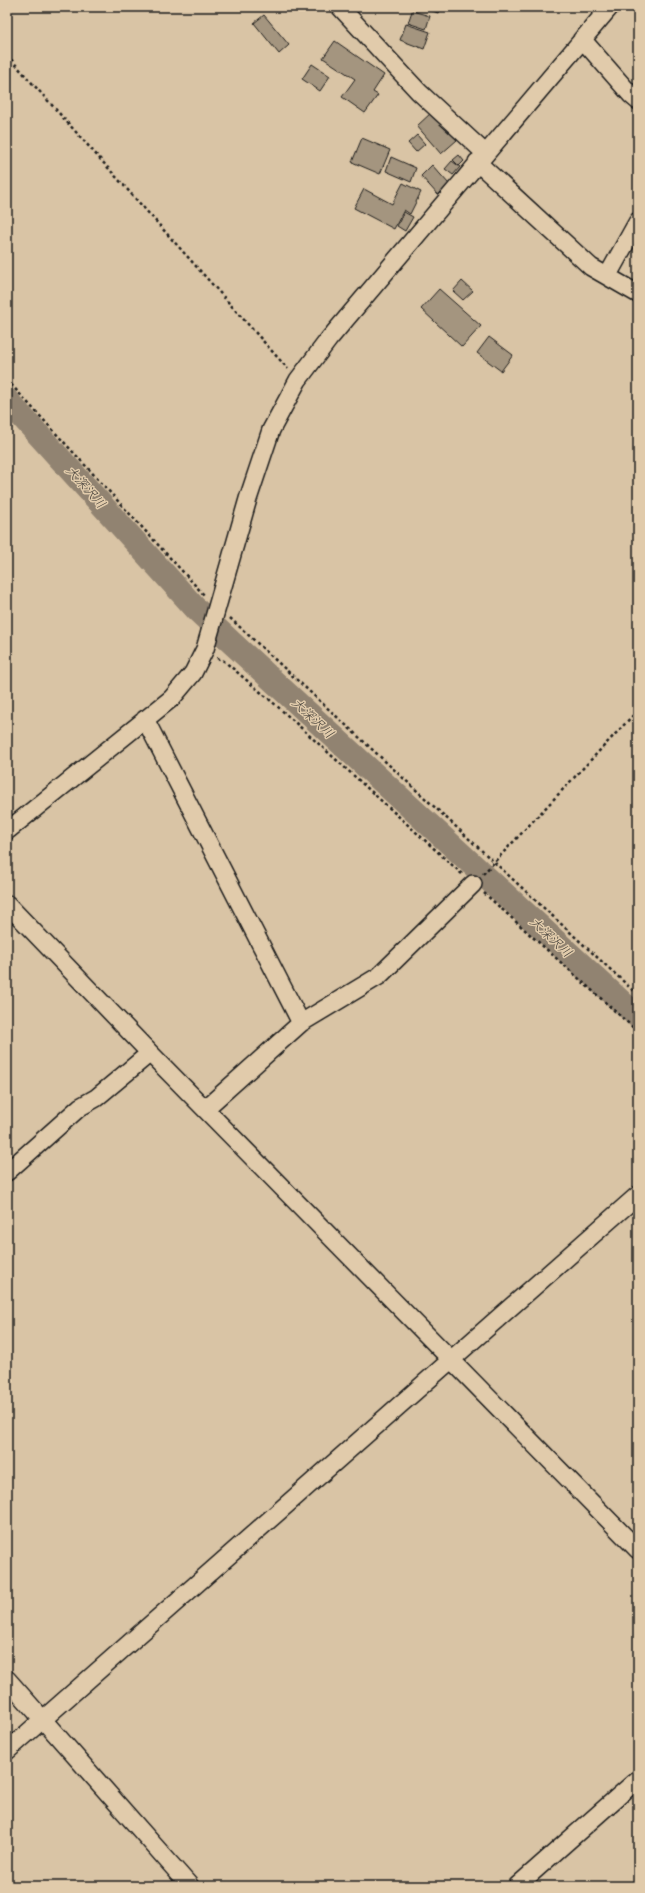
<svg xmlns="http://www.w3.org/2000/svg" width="645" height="1893" font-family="Delius,'Klee One',sans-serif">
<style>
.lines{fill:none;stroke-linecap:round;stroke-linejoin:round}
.river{stroke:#918371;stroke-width:24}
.building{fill:#a4957f;stroke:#1c1c1c}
.minor-casing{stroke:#1c1c1c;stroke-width:20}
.path{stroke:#1c1c1c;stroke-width:2.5;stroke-dasharray:3 3;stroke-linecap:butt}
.minor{stroke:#e1cbab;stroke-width:17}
.labels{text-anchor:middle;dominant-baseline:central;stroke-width:3;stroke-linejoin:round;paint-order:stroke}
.water-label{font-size:13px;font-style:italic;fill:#45403a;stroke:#e1cbab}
</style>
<rect width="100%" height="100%" fill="#d9c4a5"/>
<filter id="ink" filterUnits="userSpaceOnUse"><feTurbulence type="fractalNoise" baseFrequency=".025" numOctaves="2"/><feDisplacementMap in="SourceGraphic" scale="8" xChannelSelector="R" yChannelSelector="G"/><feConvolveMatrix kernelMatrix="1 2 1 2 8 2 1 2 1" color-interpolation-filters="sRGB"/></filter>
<g filter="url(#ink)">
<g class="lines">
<path class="river" d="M 7,400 L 197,610 L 232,643 L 638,1017"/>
</g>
<path class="building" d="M 428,7 L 441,7 L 438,13 L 427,9 Z
M 412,11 L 430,16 L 426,29 L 408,23 Z
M 264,15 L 289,45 L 279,54 L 254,23 Z
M 406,24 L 430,32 L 424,49 L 400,40 Z
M 335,41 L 384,75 L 373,92 L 378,95 L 365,113 L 342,97 L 355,79 L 323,58 Z
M 312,64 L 330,76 L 320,91 L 302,79 Z
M 432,112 L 457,140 L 441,154 L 417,126 Z
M 417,135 L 425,144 L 416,152 L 408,143 Z
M 362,138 L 390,150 L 380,174 L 352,162 Z
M 459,155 L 464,161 L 459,166 L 453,160 Z
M 391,157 L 416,168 L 411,182 L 386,171 Z
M 452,161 L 460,167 L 453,175 L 445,169 Z
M 432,165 L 449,184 L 438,195 L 421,176 Z
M 403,183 L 421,192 L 410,214 L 404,210 L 394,229 L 354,208 L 364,189 L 392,204 Z
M 404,212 L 413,217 L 405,231 L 397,226 Z
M 462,281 L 473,291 L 463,300 L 453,291 Z
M 439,289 L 481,326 L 462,347 L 421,309 Z
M 489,337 L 513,355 L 501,371 L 477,353 Z"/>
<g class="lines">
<defs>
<path id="minor" d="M 340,7 L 419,92 L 485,153
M 582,39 L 631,95 L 638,101
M 477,162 L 591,267 L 638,294
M 608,275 L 638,221
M 145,719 L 301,1023
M 7,831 L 172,698 L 193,673 L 205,649 L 248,499 L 271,430 L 298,380 L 329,339 L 610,7
M 7,904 L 150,1053 L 638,1550
M 205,1109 L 301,1023 L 379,976 L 473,884
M 7,1172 L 80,1107 L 96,1098 L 150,1053
M 7,1679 L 190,1886
M 7,1751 L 638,1195
M 517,1886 L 638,1779"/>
</defs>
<use href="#minor" class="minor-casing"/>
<path class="path" d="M 7,55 L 288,369
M 7,380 L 205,596
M 230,618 L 638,995
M 217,658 L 224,661 L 277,706 L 462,874
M 483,874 L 638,710
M 484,893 L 638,1032"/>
<use href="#minor" class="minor"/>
</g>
</g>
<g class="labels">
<g class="water-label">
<text transform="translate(86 487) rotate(48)">大深沢川</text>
<text transform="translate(313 718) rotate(43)">大深沢川</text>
<text transform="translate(551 937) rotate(43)">大深沢川</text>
</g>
</g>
<rect width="645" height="1893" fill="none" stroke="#e1cbab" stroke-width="24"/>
<rect x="12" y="12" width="621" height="1869" fill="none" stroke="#1c1c1c" stroke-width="1.5" filter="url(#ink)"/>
</svg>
